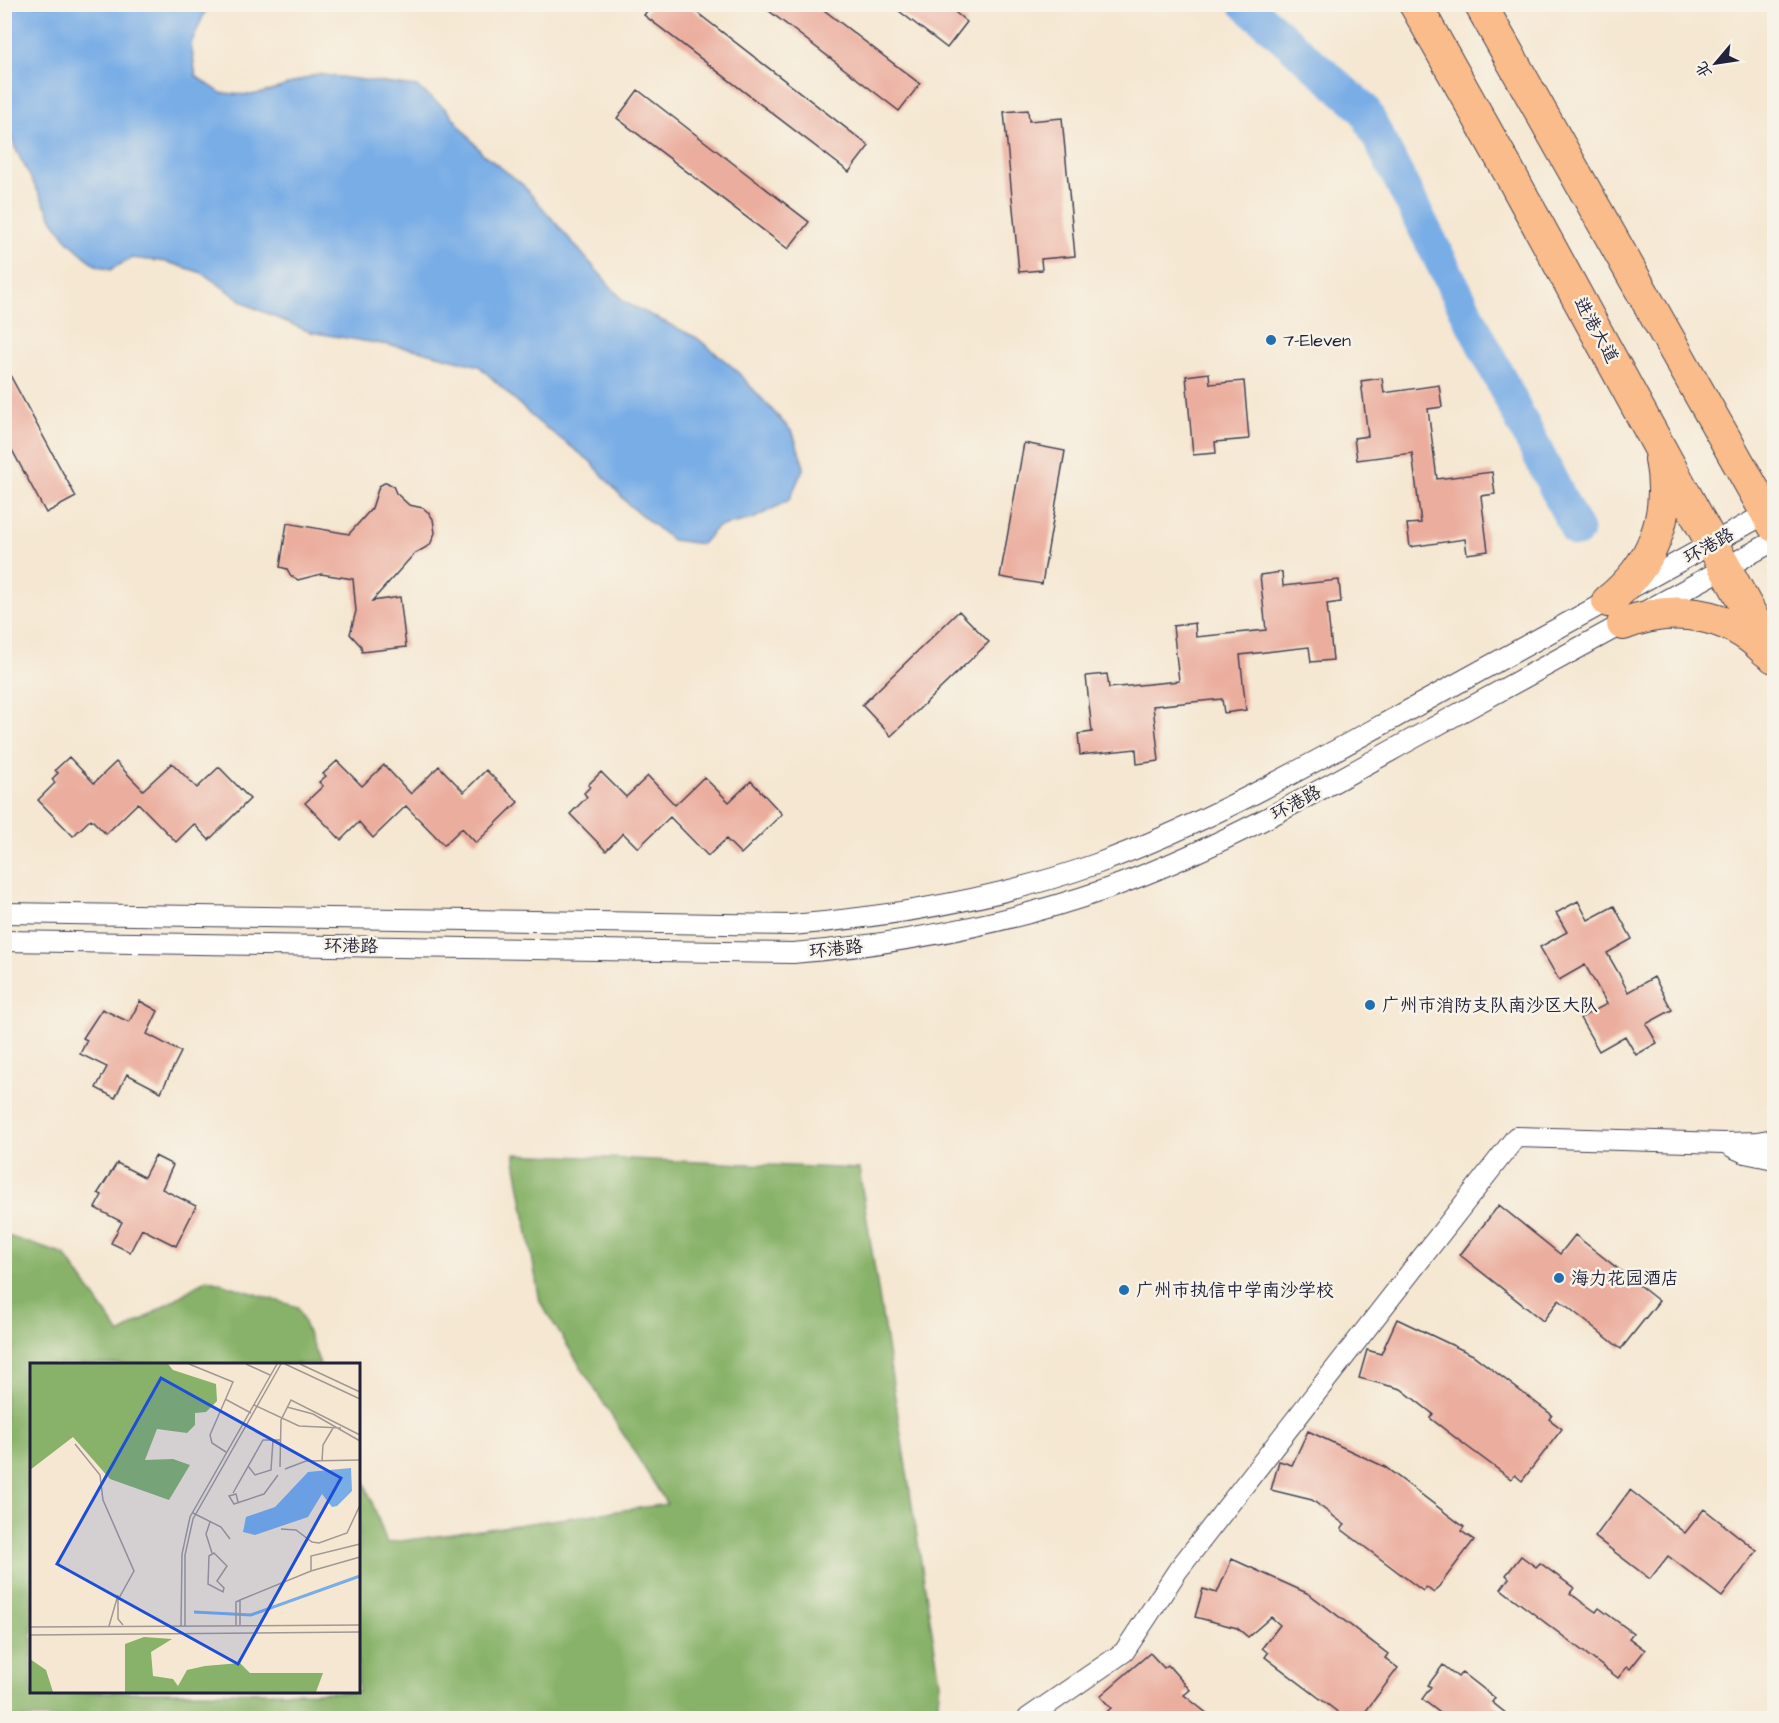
<svg xmlns="http://www.w3.org/2000/svg" width="1779" height="1723" font-family="'Architects Daughter','LXGW WenKai TC',sans-serif">
<style>
.forest{fill:#88b269;stroke:#556a52;stroke-width:1.5}
.water{fill:#79ade6;stroke:#4e6890;stroke-width:1.5}
.lines{fill:none;stroke-linecap:round;stroke-linejoin:round}
.river{stroke:#79ade6;stroke-width:33}
.building{fill:#ebad9e}
.minor-casing{stroke:#424052;stroke-width:22}
.trunk-casing{stroke:#424052;stroke-width:34}
.minor{stroke:#fff;stroke-width:20}
.trunk{stroke:#f9bc8a;stroke-width:32}
.poi-dot{fill:#1f6fb2;stroke:#f7f3e8;stroke-width:2}
.labels{text-anchor:middle;dominant-baseline:central;stroke-width:5;stroke-linejoin:round;paint-order:stroke}
.street-label{font-size:18px;fill:#22223b;stroke:#f7f3e8}
.poi-label{font-size:18px;fill:#22223b;stroke:#f7f3e8;text-anchor:start}
.inset-river{fill:none;stroke:#79ade6;stroke-width:3}
.inset-road{fill:none;stroke:#a19895;stroke-width:1.5}
.view{fill:#1d4ed8;fill-opacity:0.15;stroke:#1d4ed8;stroke-width:3}
.inset-edge{fill:none;stroke:#22223b;stroke-width:3}
</style>
<rect width="100%" height="100%" fill="#f7f3e8"/>
<filter id="ink" filterUnits="userSpaceOnUse"><feTurbulence type="fractalNoise" baseFrequency=".0167" numOctaves="2"/><feDisplacementMap in="SourceGraphic" scale="12" xChannelSelector="R" yChannelSelector="G"/><feConvolveMatrix kernelMatrix="1 2 1 2 8 2 1 2 1" color-interpolation-filters="sRGB"/></filter>
<filter id="wash" filterUnits="userSpaceOnUse"><feTurbulence type="fractalNoise" baseFrequency=".008" numOctaves="4" result="noise"/><feDisplacementMap in="SourceGraphic" scale="24" xChannelSelector="R" yChannelSelector="G"/><feGaussianBlur stdDeviation="1.35" result="paint"/><feColorMatrix in="noise" values="0 0 0 0 0 0 0 0 0 0 0 0 0 0 0 0 0 1.4 0 .05"/><feComposite in="paint" operator="in"/></filter>
<g filter="url(#wash)">
<rect width="100%" height="100%" fill="#f5e7d1"/>
<path class="forest" d="M 514,1154 L 859,1169 L 940,1682 L 936,1718 L 5,1718 L 5,1235 L 65,1255 L 120,1334 L 207,1279 L 298,1307 L 320,1364 L 32,1364 L 32,1692 L 358,1692 L 359,1467 L 387,1543 L 667,1504 L 540,1302 Z"/>
<path class="water" d="M 4,5 L 208,5 L 191,44 L 196,76 L 221,93 L 251,95 L 270,91 L 317,74 L 417,87 L 446,109 L 482,153 L 522,184 L 624,302 L 697,338 L 735,369 L 793,433 L 804,467 L 789,500 L 753,519 L 717,527 L 702,544 L 672,540 L 629,505 L 590,461 L 537,421 L 479,366 L 418,350 L 310,332 L 250,306 L 202,273 L 167,262 L 132,258 L 110,270 L 94,264 L 69,242 L 53,220 L 15,148 L 5,118 Z"/>
<g class="lines">
<path class="river" d="M 1245,4 L 1364,109 L 1577,531"/>
</g>
<g id="blocks">
<path class="building" d="M 652,4 L 686,4 L 869,146 L 849,172 L 644,15 Z
M 760,4 L 816,4 L 920,84 L 899,111 Z
M 890,4 L 945,4 L 967,22 L 947,48 Z
M 638,90 L 809,222 L 788,249 L 617,118 Z
M 1028,110 L 1029,121 L 1062,118 L 1075,256 L 1041,259 L 1042,270 L 1019,272 L 1004,112 Z
M 4,364 L 76,497 L 46,513 L 4,435 Z
M 1209,373 L 1210,384 L 1244,381 L 1249,439 L 1215,442 L 1216,453 L 1193,455 L 1186,376 Z
M 1382,378 L 1384,393 L 1439,385 L 1442,407 L 1428,409 L 1437,479 L 1492,472 L 1495,494 L 1481,496 L 1488,551 L 1467,554 L 1465,539 L 1410,547 L 1407,524 L 1421,523 L 1412,453 L 1357,460 L 1354,438 L 1368,436 L 1361,381 Z
M 1024,443 L 1065,451 L 1042,584 L 1000,577 Z
M 386,482 L 393,486 L 396,493 L 409,505 L 423,508 L 429,513 L 433,519 L 435,533 L 430,545 L 414,554 L 372,601 L 400,597 L 406,647 L 362,652 L 361,646 L 350,634 L 356,611 L 353,579 L 321,574 L 298,580 L 291,576 L 287,569 L 280,567 L 287,523 L 349,534 L 372,508 L 379,486 Z
M 1282,572 L 1283,586 L 1339,580 L 1341,602 L 1327,604 L 1333,660 L 1311,662 L 1309,647 L 1240,655 L 1246,710 L 1224,713 L 1222,699 L 1153,706 L 1159,761 L 1137,764 L 1136,749 L 1080,755 L 1078,734 L 1092,732 L 1086,676 L 1107,674 L 1109,688 L 1179,681 L 1173,626 L 1195,623 L 1196,637 L 1266,630 L 1260,575 Z
M 959,611 L 989,642 L 891,736 L 862,705 Z
M 69,757 L 94,783 L 116,762 L 143,790 L 172,763 L 197,788 L 219,767 L 250,799 L 209,840 L 194,824 L 176,842 L 138,803 L 106,834 L 91,819 L 73,836 L 38,800 L 55,783 L 52,779 L 58,773 L 55,770 Z
M 337,761 L 362,786 L 384,765 L 411,794 L 439,766 L 464,792 L 486,770 L 518,802 L 476,843 L 462,828 L 444,845 L 406,806 L 373,838 L 359,822 L 341,840 L 305,803 L 323,786 L 319,782 L 326,776 L 323,774 Z
M 601,772 L 626,797 L 648,776 L 675,805 L 704,777 L 729,802 L 751,781 L 782,814 L 741,854 L 726,839 L 708,856 L 670,817 L 638,848 L 623,833 L 606,851 L 570,814 L 587,797 L 584,793 L 590,787 L 588,785 Z
M 1578,901 L 1588,920 L 1614,906 L 1632,939 L 1607,953 L 1618,972 L 1628,992 L 1654,977 L 1672,1010 L 1646,1024 L 1657,1043 L 1636,1055 L 1625,1036 L 1599,1051 L 1580,1018 L 1607,1004 L 1596,984 L 1585,965 L 1559,980 L 1540,947 L 1567,932 L 1556,913 Z
M 140,1001 L 158,1011 L 147,1034 L 181,1052 L 161,1092 L 127,1074 L 115,1098 L 96,1088 L 107,1067 L 80,1054 L 87,1040 L 83,1038 L 102,1009 L 129,1022 Z
M 155,1156 L 173,1165 L 162,1189 L 196,1206 L 176,1246 L 142,1229 L 130,1252 L 111,1243 L 122,1222 L 95,1208 L 102,1195 L 98,1193 L 117,1163 L 144,1177 Z
M 1499,1205 L 1560,1254 L 1575,1235 L 1659,1301 L 1621,1349 L 1559,1300 L 1543,1321 L 1460,1255 Z
M 1397,1319 L 1473,1355 L 1552,1415 L 1549,1419 L 1562,1429 L 1522,1481 L 1515,1475 L 1511,1479 L 1465,1445 L 1430,1418 L 1433,1414 L 1401,1389 L 1359,1378 L 1367,1350 L 1381,1354 Z
M 1308,1431 L 1385,1467 L 1464,1527 L 1461,1531 L 1474,1540 L 1434,1593 L 1426,1587 L 1423,1591 L 1341,1529 L 1345,1525 L 1312,1500 L 1271,1490 L 1279,1461 L 1292,1465 Z
M 1630,1490 L 1685,1533 L 1704,1509 L 1757,1551 L 1722,1597 L 1668,1556 L 1650,1579 L 1595,1537 Z
M 1521,1556 L 1536,1567 L 1540,1563 L 1574,1588 L 1570,1593 L 1583,1603 L 1596,1612 L 1599,1608 L 1633,1633 L 1629,1638 L 1645,1650 L 1630,1669 L 1627,1667 L 1618,1678 L 1501,1589 L 1509,1578 L 1506,1575 Z
M 1232,1559 L 1309,1594 L 1388,1654 L 1385,1658 L 1398,1668 L 1360,1719 L 1347,1719 L 1265,1657 L 1268,1653 L 1262,1648 L 1280,1625 L 1271,1617 L 1248,1637 L 1237,1628 L 1195,1617 L 1203,1589 L 1217,1593 Z
M 1150,1653 L 1164,1668 L 1168,1665 L 1190,1690 L 1184,1695 L 1214,1719 L 1099,1719 L 1111,1708 L 1100,1696 Z
M 1443,1665 L 1458,1677 L 1462,1672 L 1495,1698 L 1492,1702 L 1513,1719 L 1448,1719 L 1422,1699 L 1431,1687 L 1428,1685 Z"/>
</g>
</g>
<g filter="url(#ink)">
<use href="#blocks" fill-opacity="0" stroke="#424052" stroke-width="1.5"/>
<g class="lines">
<defs>
<path id="minor" d="M 4,913 L 792,925 C 895,916 998,899 1096,864 C 1206,824 1307,766 1409,710 C 1529,644 1648,579 1767,513
M 4,941 L 793,953 C 899,944 1003,925 1104,890 C 1214,851 1313,794 1414,738 C 1534,673 1654,607 1774,541
M 1732,1147 L 1745,1153 L 1774,1159
M 1028,1718 L 1124,1652 L 1178,1570 L 1516,1137 L 1724,1143 L 1757,1142 L 1774,1139"/>
<path id="trunk" d="M 1415,4 L 1509,172 L 1774,657
M 1480,4 L 1774,526
M 1608,601 C 1653,565 1672,516 1661,459
M 1623,624 C 1673,605 1727,611 1766,651"/>
</defs>
<use href="#minor" class="minor-casing"/>
<use href="#trunk" class="trunk-casing"/>
<use href="#minor" class="minor"/>
<use href="#trunk" class="trunk"/>
</g>
</g>
<g class="poi-dot">
<circle cx="1271" cy="340" r="6"/>
<circle cx="1370" cy="1005" r="6"/>
<circle cx="1559" cy="1278" r="6"/>
<circle cx="1124" cy="1290" r="6"/>
</g>
<g class="labels">
<g class="street-label">
<text transform="translate(1596 330) rotate(61)">进港大道</text>
<text transform="translate(1709 546) rotate(-29)">环港路</text>
<text transform="translate(1296 803) rotate(-28)">环港路</text>
<text transform="translate(351 946) rotate(1)">环港路</text>
<text transform="translate(836 949) rotate(-6)">环港路</text>
</g>
<g class="poi-label">
<text x="1283" y="340">7-Eleven</text>
<text x="1382" y="1005">广州市消防支队南沙区大队</text>
<text x="1571" y="1278">海力花园酒店</text>
<text x="1136" y="1290">广州市执信中学南沙学校</text>
</g>
</g>
<g transform="translate(30 1363)">
<rect width="330" height="330" fill="#f5e7d1"/>
<path d="M 0,1 L 138,1 L 143,7 L 186,21 L 187,38 L 176,49 L 165,50 L 165,62 L 157,70 L 127,66 L 115,97 L 143,96 L 160,102 L 139,137 L 80,116 L 43,74 L 0,107 ZM 114,274 L 142,276 L 121,289 L 123,313 L 143,316 L 148,323 L 157,307 L 175,303 L 210,300 L 220,310 L 293,310 L 286,329 L 95,329 L 95,281 ZM 0,296 L 16,307 L 23,329 L 0,329 Z" fill="#88b269"/>
<path d="M 321,105 L 322,128 L 307,143 L 302,144 L 292,131 L 278,154 L 225,172 L 213,169 L 216,154 L 245,144 L 278,109 Z" fill="#79ade6"/>
<path class="inset-river" d="M 164,249 L 221,252 L 330,213"/>
<path class="inset-road" d="M 159,1 L 203,19 L 180,72 L 182,80 L 196,89M 216,1 L 240,12M 255,1 L 330,36M 270,1 L 330,29M 195,36 L 221,50M 224,42 L 269,63 L 311,65M 257,44 L 283,51 L 330,78M 45,81 L 70,112 L 73,137 L 104,208 L 88,237 L 88,256 L 93,262M 292,98 L 293,82 L 303,65M 218,103 L 225,112 L 241,107 L 243,77M 250,104 L 251,57 L 261,37 L 330,72M 255,106 L 276,98 L 330,97M 203,130 L 233,77 L 250,77M 208,139 L 206,131 L 199,133 L 204,141 L 234,131 L 248,112M 163,150 L 191,164 L 200,176M 180,159 L 176,171 L 182,190M 251,166 L 266,167 L 282,179 L 289,180 L 317,170 L 330,142M 184,190 L 197,203 L 187,218 L 194,225 L 193,229 L 178,221 L 179,193 ZM 281,208 L 281,193 L 330,181M 206,262 L 206,239 L 210,237 L 281,208 L 330,194M 210,262 L 210,237M 79,263 L 88,232M 0,264 L 330,262M 151,264 L 152,191 L 160,154 L 247,1M 155,264 L 155,192 L 163,156 L 251,1M 0,272 L 330,269"/>
<path class="view" d="M 131,15 L 311,115 L 208,301 L 27,201 Z"/>
<rect width="330" height="330" class="inset-edge"/>
</g>
<rect width="1779" height="1723" fill="none" stroke="#f7f3e8" stroke-width="24"/>
<g transform="translate(1716 63) rotate(241)" stroke="#f7f3e8" stroke-width="4.5" paint-order="stroke">
<path d="M0-4.5L10 22L0 15L-10 22Z" fill="#22223b"/>
<text y="-9" font-size="16" font-weight="bold" text-anchor="middle" fill="#22223b">北</text>
</g>
</svg>
